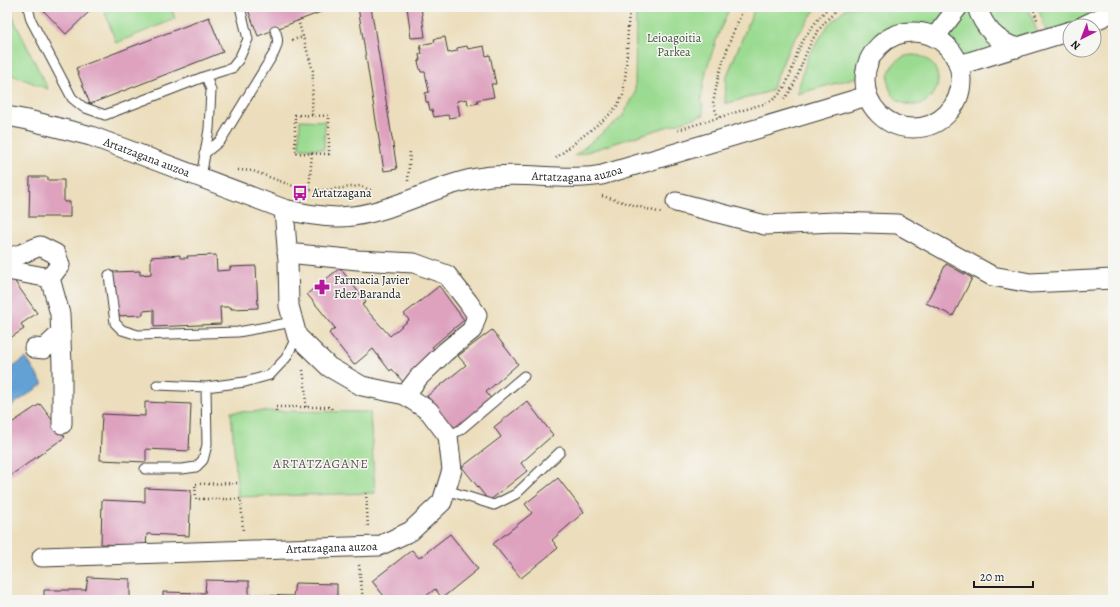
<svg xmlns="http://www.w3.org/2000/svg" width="1120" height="607" font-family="Alegreya,serif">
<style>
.green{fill:#9bdb91;stroke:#5c7c56}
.water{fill:#64a1d5;stroke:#405e78}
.building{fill:#dea2bf}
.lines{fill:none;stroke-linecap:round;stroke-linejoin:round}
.lane-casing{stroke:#3b3934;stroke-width:11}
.street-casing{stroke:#3b3934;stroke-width:21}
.path{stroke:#3b3934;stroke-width:2.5;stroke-dasharray:1 3;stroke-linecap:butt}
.lane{stroke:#fff;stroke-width:9}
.street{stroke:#fff;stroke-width:19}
.labels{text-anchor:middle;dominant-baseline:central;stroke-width:3;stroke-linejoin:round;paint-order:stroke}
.park-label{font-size:12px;fill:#42553f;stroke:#f6f6f2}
.street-label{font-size:12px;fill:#1c1c1c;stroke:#f6f6f2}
.poi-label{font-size:12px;fill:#1c1c1c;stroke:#f6f6f2;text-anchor:start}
.neighbourhood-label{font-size:13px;letter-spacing:1px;fill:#604b55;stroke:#f6f6f2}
</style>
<rect width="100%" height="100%" fill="#f6f6f2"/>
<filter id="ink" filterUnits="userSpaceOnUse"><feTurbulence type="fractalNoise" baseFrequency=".025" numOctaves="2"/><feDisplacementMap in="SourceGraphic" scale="8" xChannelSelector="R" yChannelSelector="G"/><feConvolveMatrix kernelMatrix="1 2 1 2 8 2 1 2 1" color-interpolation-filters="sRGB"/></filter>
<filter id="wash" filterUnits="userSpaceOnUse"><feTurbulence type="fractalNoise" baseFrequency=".012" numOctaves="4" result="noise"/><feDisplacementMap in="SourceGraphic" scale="16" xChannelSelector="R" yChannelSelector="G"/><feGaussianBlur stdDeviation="0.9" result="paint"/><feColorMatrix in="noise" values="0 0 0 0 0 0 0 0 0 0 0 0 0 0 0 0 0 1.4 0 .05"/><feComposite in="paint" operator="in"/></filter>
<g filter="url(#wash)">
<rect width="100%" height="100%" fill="#ecdebc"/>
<path class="green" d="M 7,7 L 11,7 L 15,22 L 48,89 L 7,73 Z
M 117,7 L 171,7 L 175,19 L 116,43 L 105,12 Z
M 637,7 L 730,7 L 718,35 L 706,71 L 701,99 L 704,115 L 574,156 L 622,117 L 635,94 L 636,10 Z
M 755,7 L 817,7 L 789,48 L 771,91 L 725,104 L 726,78 Z
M 847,7 L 950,7 L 933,32 L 912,27 L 888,33 L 868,52 L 861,76 L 797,94 L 807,58 L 829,24 Z
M 962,7 L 974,7 L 1003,48 L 962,61 L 954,47 L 942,36 Z
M 982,7 L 1028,7 L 1039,37 L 1016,44 L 1002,36 Z
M 1038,7 L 1111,7 L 1098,15 L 1047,34 Z
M888 80a25 25 0 1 1 50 0a25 25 0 1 1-50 0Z
M 300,120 L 325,121 L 324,149 L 299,148 Z
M 276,411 L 370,412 L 375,493 L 238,497 L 231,412 Z"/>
<path class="water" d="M 26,358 L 43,384 L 7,409 L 7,371 Z"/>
<g id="blocks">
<path class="building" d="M 40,7 L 88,7 L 91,10 L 66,34 Z
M 247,7 L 334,7 L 258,36 Z
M 358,7 L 371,7 L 397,169 L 384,171 Z
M 407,7 L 421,7 L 425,37 L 411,38 Z
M 209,17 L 223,52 L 90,104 L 76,68 Z
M 445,37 L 448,53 L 457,51 L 457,48 L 467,46 L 468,49 L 484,46 L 486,56 L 490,55 L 496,84 L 491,84 L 494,97 L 477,100 L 478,103 L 468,105 L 467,99 L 457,101 L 460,116 L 449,118 L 448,115 L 434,117 L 432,110 L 430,110 L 428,102 L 426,102 L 425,93 L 429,92 L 425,72 L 421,72 L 418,62 L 420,61 L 419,54 L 422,54 L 420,45 L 435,42 L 434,39 Z
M 30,177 L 48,177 L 48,180 L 64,180 L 64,202 L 70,202 L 70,217 L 29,217 Z
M 180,255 L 180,258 L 188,258 L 187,256 L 216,255 L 217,271 L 230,270 L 230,267 L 256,266 L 258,308 L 231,309 L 231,307 L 220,307 L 221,324 L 154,327 L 154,310 L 143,311 L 143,315 L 115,316 L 113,272 L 140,271 L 140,275 L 151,274 L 151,257 Z
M 946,264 L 972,278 L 953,316 L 926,303 Z
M 340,268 L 366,302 L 362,305 L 390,336 L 409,320 L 404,314 L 439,286 L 464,320 L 432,347 L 437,353 L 403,382 L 392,369 L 390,371 L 373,349 L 354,365 L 329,333 L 335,328 L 307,294 Z
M 13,279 L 37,313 L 21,324 L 24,329 L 7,340 L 7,283 Z
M 492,330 L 518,364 L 486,392 L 492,400 L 454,430 L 427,396 L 466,365 L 458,356 Z
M 527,401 L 553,435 L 521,463 L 527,471 L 489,501 L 462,467 L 501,437 L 494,427 Z
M 145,402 L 191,404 L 189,451 L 146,449 L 146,462 L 100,460 L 102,414 L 145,416 Z
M 40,404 L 65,437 L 7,478 L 7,426 Z
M 558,478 L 584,512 L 552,540 L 558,548 L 521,578 L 493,544 L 532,513 L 525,504 Z
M 145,488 L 191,490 L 189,536 L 147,534 L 146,546 L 101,544 L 102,500 L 145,502 Z
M 450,534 L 478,569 L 442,598 L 435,589 L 421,600 L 387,600 L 372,581 L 412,550 L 419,558 Z
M 88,577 L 130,579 L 130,600 L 44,600 L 44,590 L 86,590 Z
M 206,580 L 249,581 L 249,600 L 163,600 L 163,592 L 205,593 Z
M 295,583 L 337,584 L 337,600 L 251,600 L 251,595 L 293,596 Z"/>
</g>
</g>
<g filter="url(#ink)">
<use href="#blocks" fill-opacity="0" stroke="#3b3934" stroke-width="1"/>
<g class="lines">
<defs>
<path id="lane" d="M 28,7 L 31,20 L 72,98 L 83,107 L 105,115 L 206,76 L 232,68 L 239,59 L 248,39 L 240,7
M 204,154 L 221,140 L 274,53 C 278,44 279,40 275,30
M 201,178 L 209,129 L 211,90 L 206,76
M 109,275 L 115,323 L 122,330 L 138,335 L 238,332 L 293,322
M 157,385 L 206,387 L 245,382 L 270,375 L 286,358 L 297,336
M 448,436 L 460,430 L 524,376
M 145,469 L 182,469 L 196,467 L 203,460 L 207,445 L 206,387
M 446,490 L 494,505 L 516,494 L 560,452"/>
<g id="street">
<path d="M 977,7 C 984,28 996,41 1017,48"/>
<path d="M 1083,26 L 1113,12"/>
<circle cx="913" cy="80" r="48"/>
<path d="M 935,37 L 958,7"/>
<path d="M 959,65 L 1070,31"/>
<path id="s1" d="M 7,116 L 28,120 L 91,136 L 284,209 C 307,215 329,219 353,216 C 398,210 439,183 484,177 C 517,172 551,179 584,177 C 590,177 596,176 602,175 L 867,96"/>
<path d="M 676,202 L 765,225 L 835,222 L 898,224 L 992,276 L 1030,283 L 1113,279"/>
<path d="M 287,253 L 358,260 L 414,263 L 447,275 L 468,302 L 477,315 L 472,330 L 445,352 L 419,377 L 405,395"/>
<path d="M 7,258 L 21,254 L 40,246 L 56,254 L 60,265 L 50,278"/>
<path d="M 7,270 L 50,278"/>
<path d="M 50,278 L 60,314 L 62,365 L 62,424"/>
<path d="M 34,348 L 44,349 L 61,333"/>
<path id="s2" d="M 42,557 L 379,546 L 411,531 L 442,502 L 452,470 L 448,436 L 429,411 L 405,395 L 362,386 L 329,367 L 297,336 L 289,306 L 288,260 L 284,209"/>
</g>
</defs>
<use href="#lane" class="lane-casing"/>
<use href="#street" class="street-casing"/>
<path class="path" d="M 621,7 L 628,9
M 1033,7 L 1038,22
M 298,20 L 313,71 L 312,116
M 292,40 L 304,37
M 784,99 C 797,85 800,65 808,49 C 815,32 827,19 840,7
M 295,115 L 329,116 L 329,154 L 295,153 Z
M 718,118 L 713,103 L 719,74 L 731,38 L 744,7
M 678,130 L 763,104 C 766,103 771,101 774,99 C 790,87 793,61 801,44 C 809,31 818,18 829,7
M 556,158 L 608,116 L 617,106 L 623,95 L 626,70 L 629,7
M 238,170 L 253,171 L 290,185 L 309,190 L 326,190 L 360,186 L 373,191
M 408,181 L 410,150
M 309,190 L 312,153
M 602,196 L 661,213
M 303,370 L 305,384 L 306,407
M 276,411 L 276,407 L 331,407 L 332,411
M 237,483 L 195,484 L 196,499 L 241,499 L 243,532
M 366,493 L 368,527
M 359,565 L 363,600"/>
<use href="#lane" class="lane"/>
<use href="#street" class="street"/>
</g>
</g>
<defs>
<symbol id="bus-bare" viewBox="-9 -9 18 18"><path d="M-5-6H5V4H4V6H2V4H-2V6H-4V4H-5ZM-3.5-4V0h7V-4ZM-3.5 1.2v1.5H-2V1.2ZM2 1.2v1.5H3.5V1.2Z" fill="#b5179e" stroke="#f6f6f2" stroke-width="2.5" paint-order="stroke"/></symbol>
<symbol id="pharmacy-bare" viewBox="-9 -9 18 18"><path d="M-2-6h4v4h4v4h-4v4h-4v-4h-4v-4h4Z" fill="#b5179e" stroke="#f6f6f2" stroke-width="2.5" paint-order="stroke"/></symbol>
</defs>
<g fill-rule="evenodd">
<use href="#bus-bare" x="289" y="182" width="22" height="22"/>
<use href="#pharmacy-bare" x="311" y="276" width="22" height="22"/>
</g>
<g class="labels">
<g class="park-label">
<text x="674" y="38">Leioagoitia<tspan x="674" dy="14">Parkea</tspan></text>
</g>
<g class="street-label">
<text stroke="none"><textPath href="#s1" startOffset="146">Artatzagana auzoa</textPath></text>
<text stroke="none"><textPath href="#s1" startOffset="593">Artatzagana auzoa</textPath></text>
<text stroke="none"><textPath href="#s2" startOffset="290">Artatzagana auzoa</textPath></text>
</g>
<g class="poi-label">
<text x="312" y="193">Artatzagana</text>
<text x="334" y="280">Farmacia Javier<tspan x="334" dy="14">Fdez Baranda</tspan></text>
</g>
<g class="neighbourhood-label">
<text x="321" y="463">ARTATZAGANE</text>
</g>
</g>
<rect width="1120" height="607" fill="none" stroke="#f6f6f2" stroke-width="24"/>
<g transform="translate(1082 38) rotate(222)"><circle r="19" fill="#f6f6f2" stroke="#9f9f9c"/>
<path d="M0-3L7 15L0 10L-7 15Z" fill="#b5179e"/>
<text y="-6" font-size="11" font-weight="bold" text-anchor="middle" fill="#1c1c1c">N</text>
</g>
<path d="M974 581v6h59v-6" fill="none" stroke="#1c1c1c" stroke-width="2"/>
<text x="980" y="581" font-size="12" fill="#1c1c1c" stroke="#f6f6f2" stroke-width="3" paint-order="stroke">20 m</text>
</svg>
